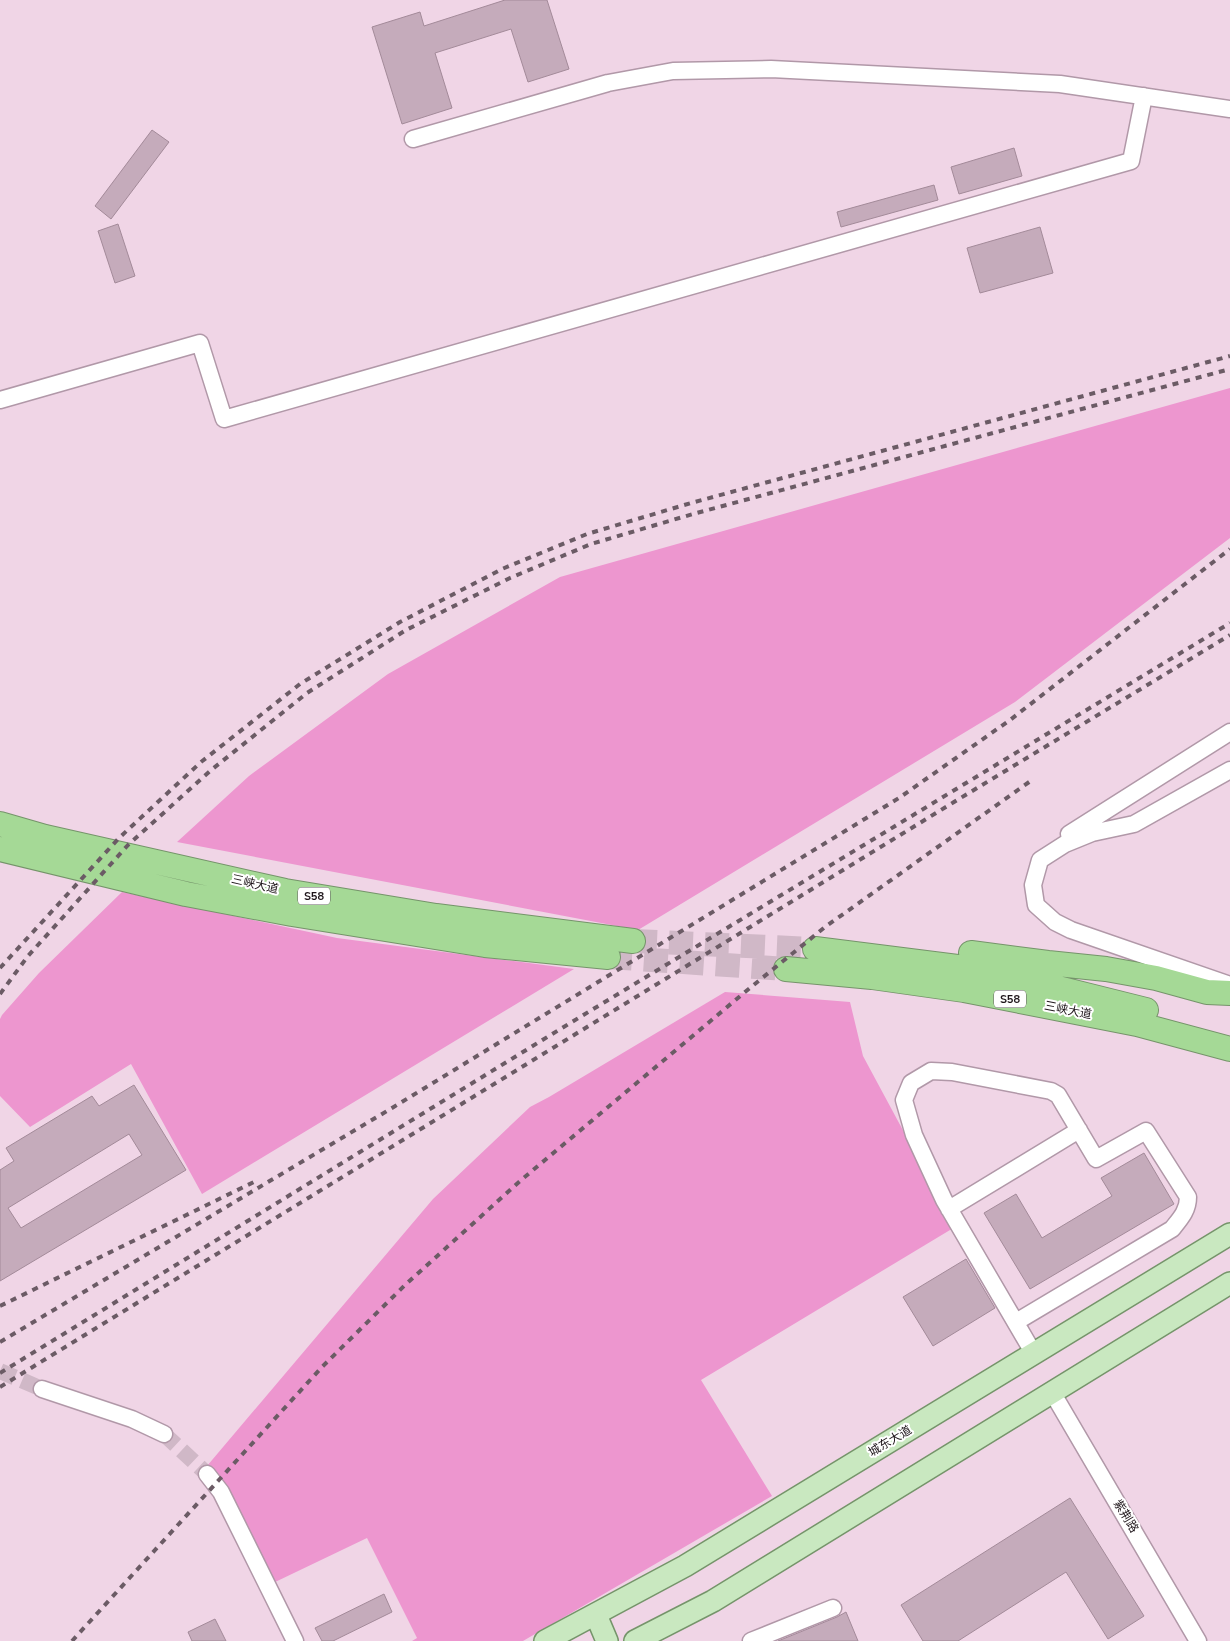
<svg xmlns="http://www.w3.org/2000/svg" width="1230" height="1641" font-family="'Nunito Sans','Noto Sans SC',sans-serif">
<style>
.green{fill:#ed96cf}
.building{fill:#c5abbb;stroke:#a38a99;fill-rule:evenodd}
.lines{fill:none;stroke-linecap:round;stroke-linejoin:round}
.minor-tunnel{stroke:#d0b8c7;stroke-width:16;stroke-dasharray:16 8;stroke-linecap:butt}
.highway-tunnel{stroke:#d0b8c7;stroke-width:24;stroke-dasharray:24 12;stroke-linecap:butt}
.minor-casing{stroke:#b198a8;stroke-width:19}
.major-casing{stroke:#75946a;stroke-width:24}
.highway-casing{stroke:#75946a;stroke-width:26}
.minor{stroke:#fff;stroke-width:16}
.major{stroke:#c9e8c0;stroke-width:21}
.highway{stroke:#a5d996;stroke-width:24}
.rail{stroke:#6b5b65;stroke-width:4;stroke-dasharray:6 6;stroke-linecap:butt}
.labels{text-anchor:middle;dominant-baseline:central;stroke-width:4;stroke-linejoin:round;paint-order:stroke}
.shield{fill:#fff;stroke:#615a5e;stroke-width:1}
.shield-label{font-size:11px;font-weight:bold;fill:#1d1419}
.street-label{font-size:12px;fill:#1d1419;stroke:#fff}
</style>
<rect width="100%" height="100%" fill="#f0d5e6"/>
<path class="green" d="M 1230,388 L 1230,538 L 1015,702 L 638,930 L 177,842 L 249,776 L 388,674 L 560,577 Z
M 122,892 L 337,938 L 574,969 L 202,1194 L 131,1064 L 30,1127 L 0,1096 L 0,1019 L 2,1015 L 39,973 Z
M 725,992 L 850,1002 L 863,1056 L 955,1227 L 701,1380 L 772,1496 L 523,1641 L 412,1641 L 417,1638 L 367,1538 L 271,1584 L 207,1466 L 433,1199 L 530,1107 L 549,1097 Z"/>
<path class="building" d="M 505,0 L 547,0 L 569,69 L 528,82 L 511,29 L 435,53 L 452,108 L 402,124 L 372,27 L 420,12 L 424,26 Z
M 152,130 L 169,142 L 111,219 L 95,206 Z
M 1014,148 L 1022,176 L 959,194 L 951,167 Z
M 934,185 L 938,200 L 841,227 L 837,212 Z
M 118,224 L 135,276 L 115,283 L 98,231 Z
M 1040,227 L 1053,273 L 980,293 L 967,248 Z
M 134,1085 L 186,1170 L 0,1281 L 0,1170 L 14,1161 L 6,1148 L 92,1096 L 99,1106 ZM 129,1134 L 142,1155 L 21,1228 L 8,1208 Z
M 1144,1153 L 1174,1204 L 1030,1289 L 984,1213 L 1016,1194 L 1042,1238 L 1112,1196 L 1101,1178 Z
M 966,1259 L 995,1308 L 933,1346 L 903,1297 Z
M 1070,1498 L 1144,1616 L 1108,1639 L 1066,1572 L 958,1641 L 923,1641 L 901,1605 Z
M 384,1594 L 392,1612 L 333,1641 L 322,1641 L 315,1628 Z
M 846,1612 L 858,1641 L 778,1641 L 837,1617 Z
M 215,1619 L 226,1641 L 192,1641 L 188,1632 Z"/>
<g class="lines">
<path class="minor-tunnel" d="M 0,1371 L 42,1389
M 164,1434 L 207,1474"/>
<path class="highway-tunnel" d="M 633,941 L 815,949
M 608,957 L 786,969"/>
<defs>
<path id="minor" d="M 413,139 L 608,83 L 673,71 L 771,69 L 1060,84 L 1230,109
M 0,400 L 200,343 L 224,419 L 1131,161 L 1144,96
M 1230,770 L 1134,824 L 1092,833 L 1065,844 L 1040,860 L 1033,885 L 1036,905 L 1055,922 L 1071,930 L 1230,985
M 1069,834 L 1230,732
M 949,1209 L 1079,1130
M 1016,1322 L 1172,1229 C 1180,1219 1188,1211 1188,1197 L 1146,1131 L 1096,1159 L 1058,1095 L 1051,1091 L 952,1072 L 931,1071 L 911,1083 L 904,1100 L 914,1135 L 944,1200 L 1034,1354
M 42,1389 L 132,1419 L 164,1434
M 1052,1392 L 1198,1641
M 207,1474 L 221,1492 L 295,1641
M 751,1641 L 833,1608"/>
<path id="major" d="M 596,1615 L 607,1641
M 545,1641 L 685,1566 L 1230,1234
M 635,1641 L 713,1601 L 1230,1283"/>
<path id="highway" d="M 0,824 L 45,837 L 285,891 L 436,916 L 633,941
M 0,849 L 186,894 L 292,914 L 485,945 L 608,957
M 815,949 L 989,971 L 1146,1010
M 971,953 L 1048,963 L 1106,969 L 1156,978 L 1207,992 L 1230,993
M 786,969 L 872,977 L 964,990 L 1137,1024 L 1230,1049"/>
</defs>
<use href="#minor" class="minor-casing"/>
<use href="#major" class="major-casing"/>
<use href="#highway" class="highway-casing"/>
<use href="#minor" class="minor"/>
<use href="#major" class="major"/>
<use href="#highway" class="highway"/>
<path class="rail" d="M 0,968 L 119,838 L 201,762 L 300,684 L 400,622 L 502,569 L 587,534 L 691,503 L 1230,356
M 0,994 L 28,956 L 128,845 L 210,771 L 307,693 L 406,630 L 510,578 L 591,544 L 693,514 L 1230,369
M 0,1306 L 258,1180
M 0,1342 L 392,1108 L 899,798 L 1010,720 L 1230,549
M 0,1373 L 562,1028 L 1230,623
M 0,1387 L 954,802 L 1230,635
M 72,1641 L 322,1367 L 404,1286 L 520,1181 L 745,992 L 825,927 L 1032,780"/>
</g>
<g class="labels">
<g class="shield">
<rect x="298" y="887.5" width="32" height="17" rx="4"/>
<rect x="994" y="990.5" width="32" height="17" rx="4"/>
</g>
<g class="shield-label">
<text x="314" y="896">S58</text>
<text x="1010" y="999">S58</text>
</g>
<g class="street-label">
<text transform="translate(255 884) rotate(13)">三峡大道</text>
<text transform="translate(1068 1010) rotate(11)">三峡大道</text>
<text transform="translate(890 1441) rotate(-31)">城东大道</text>
<text transform="translate(1126 1516) rotate(59)">紫荆路</text>
</g>
</g>
</svg>
